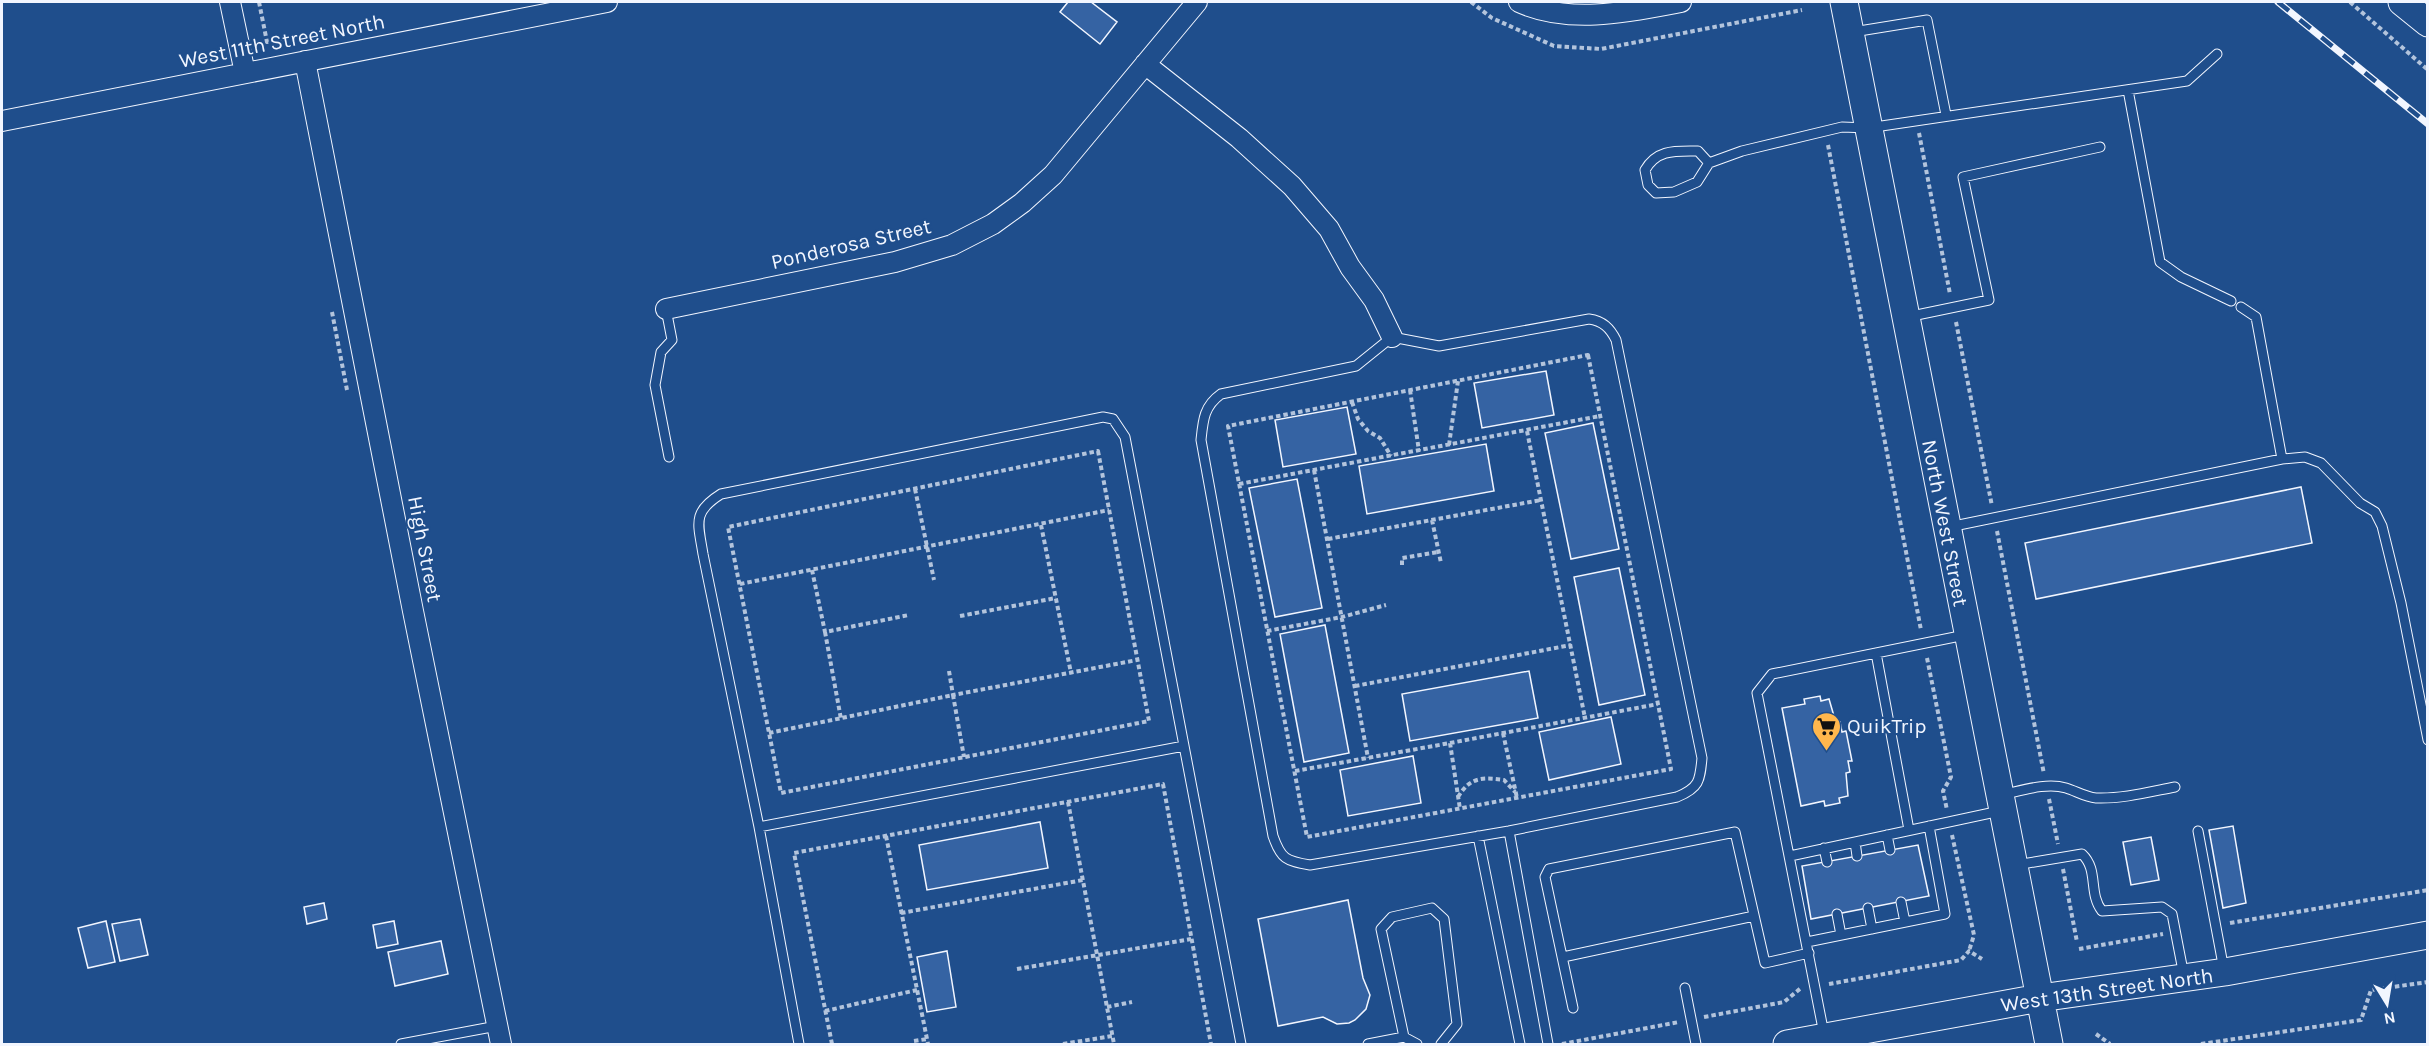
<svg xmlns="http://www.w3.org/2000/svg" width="2429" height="1046" font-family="Karla,sans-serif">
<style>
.building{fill:#3563a3;stroke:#f2f6ff;stroke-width:1.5}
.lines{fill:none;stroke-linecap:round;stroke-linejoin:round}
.lane-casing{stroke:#f2f6ff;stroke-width:11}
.street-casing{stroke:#f2f6ff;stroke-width:22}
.secondary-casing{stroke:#f2f6ff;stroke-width:29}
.path{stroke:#b3c4dc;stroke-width:4;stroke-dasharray:4.5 3;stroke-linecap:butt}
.lane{stroke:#1f4e8c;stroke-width:9}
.street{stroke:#1f4e8c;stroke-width:20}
.secondary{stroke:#1f4e8c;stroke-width:27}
.rail-casing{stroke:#f2f6ff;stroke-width:7}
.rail{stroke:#1f4e8c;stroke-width:4.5;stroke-dasharray:14;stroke-linecap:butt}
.labels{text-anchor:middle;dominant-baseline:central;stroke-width:4.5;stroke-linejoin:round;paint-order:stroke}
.street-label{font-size:21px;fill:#f2f6ff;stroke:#1f4e8c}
.poi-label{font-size:21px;fill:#f2f6ff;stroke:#1f4e8c;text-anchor:start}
</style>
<rect width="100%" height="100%" fill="#1f4e8c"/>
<path class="building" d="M 1068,2 L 1091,2 L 1117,22 L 1100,44 L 1060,12 Z
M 1546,371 L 1554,415 L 1482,428 L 1474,383 Z
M 1347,407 L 1356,454 L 1283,467 L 1275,420 Z
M 1593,423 L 1619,549 L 1571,559 L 1545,433 Z
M 1486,444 L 1494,491 L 1367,514 L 1359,466 Z
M 1297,479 L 1322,608 L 1275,617 L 1249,488 Z
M 2301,487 L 2312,543 L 2036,599 L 2025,543 Z
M 1619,568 L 1645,695 L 1599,705 L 1574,577 Z
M 1325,625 L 1349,753 L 1304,762 L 1280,634 Z
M 1529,671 L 1538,718 L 1410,741 L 1402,694 Z
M 1820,696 L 1821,701 L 1829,699 L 1836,723 L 1840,722 L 1842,732 L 1846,731 L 1852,761 L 1848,761 L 1850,772 L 1846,773 L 1848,796 L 1839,798 L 1840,803 L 1825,806 L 1824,801 L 1801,806 L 1782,708 L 1805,704 L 1804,699 Z
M 1611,717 L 1621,764 L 1549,780 L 1539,732 Z
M 1413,756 L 1421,803 L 1348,816 L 1340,770 Z
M 1040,822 L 1048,868 L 927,890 L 919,845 Z
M 2233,826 L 2246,903 L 2223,908 L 2209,830 Z
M 2151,837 L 2159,880 L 2131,885 L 2123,842 Z
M 1918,845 L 1929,896 L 1811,919 L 1802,866 Z
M 1348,900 L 1363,978 L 1370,995 L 1366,1009 L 1355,1020 L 1349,1023 L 1337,1024 L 1323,1017 L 1278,1026 L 1258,919 Z
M 324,903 L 327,919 L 307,924 L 304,907 Z
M 140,919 L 148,955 L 120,961 L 112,924 Z
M 106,921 L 115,962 L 88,968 L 78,928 Z
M 394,921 L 398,944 L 377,948 L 373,925 Z
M 441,941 L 448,974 L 395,986 L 388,952 Z
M 947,951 L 956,1007 L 927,1012 L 917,957 Z"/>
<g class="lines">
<defs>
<path id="lane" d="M 1853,32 L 1927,20 L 1946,115
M 2128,90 L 2160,262 L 2181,277 L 2231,301
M 1709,163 L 1698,151 C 1675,151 1657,149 1645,170 L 1648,185 L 1656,193 L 1674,192 L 1697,182 L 1709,163 L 1742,151 L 1842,127 L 1868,128 L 2187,81 L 2217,54
M 2241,307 L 2256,317 L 2282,459
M 666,309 L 672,340 L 661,352 L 655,385 L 669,457
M 1907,317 L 1989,300 L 1963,177 L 2100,147
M 1589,319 C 1603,321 1610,328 1616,340 L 1702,758 C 1700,781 1699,788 1677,797 L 1509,831 L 1310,865 C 1286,861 1281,859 1273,836 L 1201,440 C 1203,420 1204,406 1221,394 L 1356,366 L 1392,337 L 1439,346 Z
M 1949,527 L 2282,459 L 2305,457 L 2321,463 L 2360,503 L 2375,512 L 2382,526 L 2401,603 L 2428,740
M 1876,653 L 1909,830
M 2001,795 C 2021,791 2046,782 2066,788 C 2076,791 2085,797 2096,798 C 2122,799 2149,792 2175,787
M 759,827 L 1184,746
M 1509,831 L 1548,1044
M 2198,831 L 2224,970
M 1887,835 L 1890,850
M 1478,836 L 1520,1044
M 1855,842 L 1857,856
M 1824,848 L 1827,862
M 1790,856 L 2000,811
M 2016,865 L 2082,854 C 2099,870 2088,893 2102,911 L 2162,907 L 2172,914 L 2184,976
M 1901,902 L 1905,922
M 1868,908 L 1872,929
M 1837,914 L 1841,935
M 1807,942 L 1945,914 L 1929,826
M 1563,957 L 1754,916
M 1685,988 L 1696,1044
M 1573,1008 L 1545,877 L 1549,869 L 1735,832 L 1765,963 L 1809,953
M 1824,1034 L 1757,693 L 1772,674 L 1965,635
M 1404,1037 L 1381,929 L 1392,917 L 1432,908 L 1444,919 L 1457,1024 L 1441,1044
M 401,1044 L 497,1026
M 799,1044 L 759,827 L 703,554 C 698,523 692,512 721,494 L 1103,417 L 1113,419 L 1125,437 L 1241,1044
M 1368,1044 L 1404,1037 L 1417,1044"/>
<path id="street" d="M 230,2 L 245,73
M 1519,2 C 1569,25 1629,12 1681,2
M 305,61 L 413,611 L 501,1044
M 1145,64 L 1239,138 L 1292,186 L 1329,229 L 1350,267 L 1374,300 L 1392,337
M 2,121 L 607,2
M 666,309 L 895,262 L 952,245 L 993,224 L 1022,203 L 1053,175 L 1197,2"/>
<path id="secondary" d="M 1844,2 L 2049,1044
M 2402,2 L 2428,23
M 1787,1044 L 2040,998 L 2225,972 L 2428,935"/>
</defs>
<use href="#lane" class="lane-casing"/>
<use href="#street" class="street-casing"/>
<use href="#secondary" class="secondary-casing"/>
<path class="path" d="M 259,2 L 267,42 L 280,40 L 281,48
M 1471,2 L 1492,18 L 1554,46 L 1601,49 L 1802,10
M 2350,2 L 2428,70
M 1919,133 L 1950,294
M 1828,145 L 1921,630
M 332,312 L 347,390
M 1956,322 L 1992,506
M 1588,355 L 1671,769 L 1307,837 L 1228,426 Z
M 1410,390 L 1419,451
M 1352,402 L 1358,419 L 1368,431 L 1380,438 L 1391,456
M 1527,431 L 1585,718
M 1449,445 L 1458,381
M 1098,451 L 1149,721 L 781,793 L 728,527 Z
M 1314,470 L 1368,758
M 1239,484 L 1600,416
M 915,489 L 934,580
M 1432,520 L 1441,563
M 1041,525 L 1071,673
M 1997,531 L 2044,774
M 1328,539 L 1541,500
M 1402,565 L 1402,558 L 1438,552
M 812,570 L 825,632 L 909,615
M 740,584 L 1109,510
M 960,616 L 1056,598
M 1267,631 L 1342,617 L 1386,605
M 825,632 L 841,719
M 1927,658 L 1951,777 L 1943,791 L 1947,810
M 949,671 L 953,695 L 1137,660
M 1355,686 L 1571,645
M 769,733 L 953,695 L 964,757
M 1503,733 L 1517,798
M 1450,743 L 1658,704
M 1295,771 L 1450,743 L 1460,809
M 1458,797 C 1470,777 1482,777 1504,780 L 1515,792
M 2049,799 L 2058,844
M 1068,802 L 1114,1044
M 1952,835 L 1974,935 L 1969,951
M 886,836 L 928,1044
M 2063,869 L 2077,942
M 901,913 L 1083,880
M 2230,923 L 2428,890
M 2079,949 L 2163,934
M 1017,969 L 1191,939
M 1829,984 L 1961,960 L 1969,951 L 1982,959
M 1107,1007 L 1132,1002
M 825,1011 L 917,990
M 1704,1017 L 1784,1002 L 1801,988
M 2096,1034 L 2110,1044
M 914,1041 L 927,1039
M 832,1044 L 794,853 L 1163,784 L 1211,1044
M 1063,1044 L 1112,1036
M 1562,1044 L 1679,1022
M 2201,1044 L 2361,1020 L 2371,990 L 2428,982"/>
<use href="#lane" class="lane"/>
<use href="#street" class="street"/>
<use href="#secondary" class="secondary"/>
<defs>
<path id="rail" d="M 2278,2 L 2428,124"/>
</defs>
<use href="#rail" class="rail-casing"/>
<use href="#rail" class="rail"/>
</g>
<defs>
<symbol id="supermarket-pin" viewBox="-11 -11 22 30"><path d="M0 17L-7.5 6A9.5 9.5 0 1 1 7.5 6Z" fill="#ffb74d" stroke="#1f4e8c"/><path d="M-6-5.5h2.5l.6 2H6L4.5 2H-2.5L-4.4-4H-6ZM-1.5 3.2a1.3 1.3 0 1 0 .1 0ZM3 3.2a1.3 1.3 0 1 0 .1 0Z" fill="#111"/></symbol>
</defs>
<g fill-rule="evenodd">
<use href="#supermarket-pin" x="1810" y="710" width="33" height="45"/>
</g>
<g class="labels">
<g class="street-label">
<text transform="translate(282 41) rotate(-11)">West 11th Street North</text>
<text transform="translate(851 244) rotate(-13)">Ponderosa Street</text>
<text transform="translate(1945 523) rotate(79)">North West Street</text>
<text transform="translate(425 549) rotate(79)">High Street</text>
<text transform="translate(2107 990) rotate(-8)">West 13th Street North</text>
</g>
<g class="poi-label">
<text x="1847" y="726">QuikTrip</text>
</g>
</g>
<rect width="2429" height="1046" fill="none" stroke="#f2f6ff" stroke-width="6"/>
<g transform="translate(2387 1004) rotate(169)" stroke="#1f4e8c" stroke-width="4.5" paint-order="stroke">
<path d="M0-4.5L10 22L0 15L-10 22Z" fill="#f2f6ff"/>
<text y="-9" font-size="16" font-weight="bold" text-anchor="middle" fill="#f2f6ff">N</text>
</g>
</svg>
